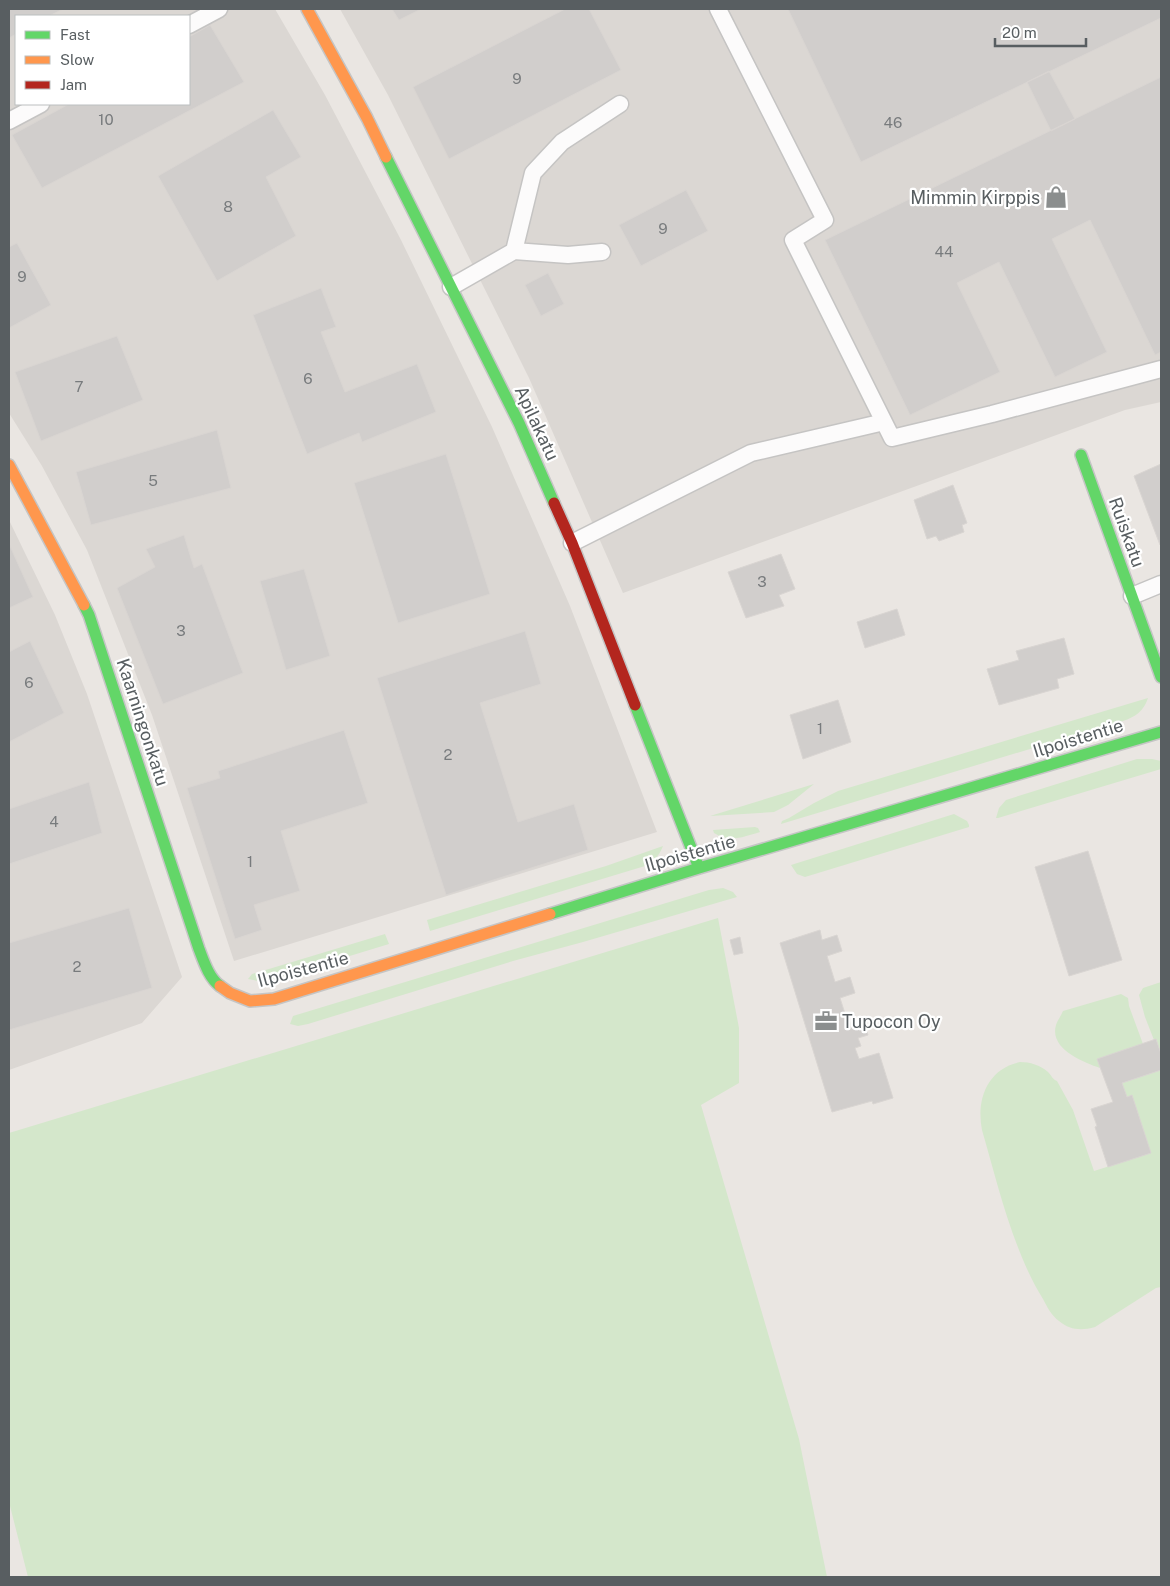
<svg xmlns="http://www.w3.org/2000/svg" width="1170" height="1586" font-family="'Public Sans',sans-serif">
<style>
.industrial{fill:#dbd7d3;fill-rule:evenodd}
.green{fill:#d4e7cb}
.building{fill:#d1cecc;stroke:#d9d5d2}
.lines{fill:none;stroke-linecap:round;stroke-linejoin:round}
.lane-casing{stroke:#c5c4c3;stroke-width:19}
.fast-casing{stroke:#c5c5c5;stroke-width:14}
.slow-casing{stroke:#c5c5c5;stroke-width:14}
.jam-casing{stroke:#c5c5c5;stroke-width:14}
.lane{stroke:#fcfbfb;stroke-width:16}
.fast{stroke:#63d668;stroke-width:11}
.slow{stroke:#ff974d;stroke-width:11}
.jam{stroke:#b3261e;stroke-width:11}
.labels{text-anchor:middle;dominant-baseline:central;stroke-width:4.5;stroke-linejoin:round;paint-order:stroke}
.number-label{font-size:15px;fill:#787b7d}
.poi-label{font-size:18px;fill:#585e61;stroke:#fff;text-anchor:end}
.street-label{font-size:18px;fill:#585e61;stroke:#fff}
</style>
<rect width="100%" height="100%" fill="#eae6e2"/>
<path class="industrial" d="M 9,9 L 275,9 L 325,95 L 401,240 L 492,427 L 570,606 L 657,832 L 234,961 L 152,715 L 87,550 L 42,466 L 9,413 ZM 16,16 L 189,16 L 189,104 L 16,104 Z
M 340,9 L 1161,9 L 1161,402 L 1125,410 L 623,593 L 529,378 L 388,95 Z
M 9,520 L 55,615 L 87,694 L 182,977 L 142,1023 L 9,1070 Z"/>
<path class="green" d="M 1148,698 C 1144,711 1135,717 1123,721 L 781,824 L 782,821 L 789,818 L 814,803 L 838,791 Z
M 1137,759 L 1152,759 L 1161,761 L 1161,769 L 998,818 L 996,818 L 999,808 L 1006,800 Z
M 814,784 L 788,805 L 774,812 L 710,816 Z
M 954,814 L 967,821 L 969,825 L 969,827 L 805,877 L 797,874 L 791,865 Z
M 755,827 L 758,828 L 760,832 C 743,837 730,843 714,833 L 713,830 Z
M 663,846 C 659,856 654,861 645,866 L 430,931 L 427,920 L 606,866 Z
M 723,888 L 733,892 L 737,897 L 583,942 L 513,961 L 308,1024 L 298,1026 L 290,1024 L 293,1016 L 709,890 Z
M 718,918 L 739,1028 L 739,1083 L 701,1105 L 799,1439 L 827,1577 L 28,1577 L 9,1502 L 9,1133 Z
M 385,934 L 389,944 L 271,980 L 258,981 L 248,979 L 252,974 Z
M 1161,982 L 1161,1054 L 1156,1039 L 1154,1040 L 1145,1017 L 1139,995 L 1143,988 Z
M 1121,994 L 1128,998 L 1129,1006 L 1143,1044 L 1097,1059 L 1100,1068 C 1083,1062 1049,1049 1056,1025 C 1057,1021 1061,1016 1063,1011 Z
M 1020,1062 C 1030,1062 1040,1065 1048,1072 C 1052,1076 1052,1079 1057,1081 L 1073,1110 L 1094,1171 L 1151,1153 L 1132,1096 L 1127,1097 L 1122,1083 L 1161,1070 L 1161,1287 L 1156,1288 L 1095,1327 C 1081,1331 1070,1330 1059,1321 C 1052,1316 1047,1307 1043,1299 C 1013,1251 998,1185 982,1130 C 976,1100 987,1069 1020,1062 Z"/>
<path class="building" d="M 9,9 L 63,9 L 49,16 L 16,16 L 16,34 L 9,38 Z
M 392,9 L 421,9 L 399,20 Z
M 565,9 L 589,9 L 621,70 L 449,159 L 413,87 Z
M 788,9 L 1161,9 L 1161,18 L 861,162 Z
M 210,25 L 244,82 L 42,188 L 12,135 L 69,104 L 189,104 L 189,37 Z
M 1049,71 L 1075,119 L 1051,131 L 1027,82 Z
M 1161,77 L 1161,352 L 1155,355 L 1090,220 L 1052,239 L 1107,352 L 1055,377 L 999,262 L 957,283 L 1000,372 L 910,415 L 825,240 Z
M 273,110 L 301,157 L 266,177 L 296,236 L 217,281 L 158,176 Z
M 686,190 L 708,231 L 641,266 L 619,225 Z
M 17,243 L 51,305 L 9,328 L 9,247 Z
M 548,273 L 564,304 L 541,316 L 525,285 Z
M 321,288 L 336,327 L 321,332 L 345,392 L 417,364 L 436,412 L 362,442 L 359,433 L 307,454 L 253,315 Z
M 117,336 L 143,400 L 41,441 L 15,372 Z
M 217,430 L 231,488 L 91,525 L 76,472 Z
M 446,454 L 490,594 L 398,623 L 354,483 Z
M 1161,464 L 1161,544 L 1160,545 L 1134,476 Z
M 953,485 L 967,523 L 962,525 L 964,532 L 939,541 L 936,536 L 927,539 L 914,500 Z
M 184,535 L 194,568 L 202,564 L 243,673 L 163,704 L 117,588 L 155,567 L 146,549 Z
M 9,544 L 33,597 L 9,608 Z
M 781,554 L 795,589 L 779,595 L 784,606 L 746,618 L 728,572 Z
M 304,569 L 330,656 L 286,670 L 260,581 Z
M 897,609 L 905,635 L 865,648 L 857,622 Z
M 525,631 L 541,684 L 480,703 L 518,822 L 574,804 L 588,850 L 446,895 L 377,678 Z
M 1064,638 L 1074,674 L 1057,679 L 1059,688 L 999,705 L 987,669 L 1019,660 L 1016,651 Z
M 30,641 L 64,713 L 9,742 L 9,652 Z
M 838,700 L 851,742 L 803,759 L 790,715 Z
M 344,730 L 368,803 L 281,831 L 300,891 L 254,905 L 262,930 L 235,939 L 187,788 L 220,778 L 218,771 Z
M 89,782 L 102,833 L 9,864 L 9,809 Z
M 1088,851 L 1122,960 L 1069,976 L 1035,867 Z
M 129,908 L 152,988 L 9,1030 L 9,943 Z
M 820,930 L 822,940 L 837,935 L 842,951 L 827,956 L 835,982 L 850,977 L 855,993 L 840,998 L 848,1023 L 863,1018 L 868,1035 L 858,1038 L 861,1046 L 855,1048 L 859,1059 L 879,1053 L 893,1098 L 873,1104 L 872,1101 L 832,1112 L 780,943 Z
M 740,937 L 743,953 L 734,955 L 730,940 Z
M 1156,1039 L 1161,1054 L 1161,1070 L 1122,1083 L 1127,1097 L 1132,1095 L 1151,1153 L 1108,1167 L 1095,1127 L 1097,1126 L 1091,1109 L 1113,1102 L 1097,1059 Z"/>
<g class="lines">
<defs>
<path id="lane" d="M 718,9 L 825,220 L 793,240 L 892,438 L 992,414 L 1161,369
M 189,25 L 219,9
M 9,121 L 41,104
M 514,251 L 568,255 L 602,252
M 451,287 L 514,251 L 533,173 L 562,142 L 620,104
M 572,543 L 751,453 L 884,422
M 1132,596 L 1161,584"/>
<path id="fast" d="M 386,157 L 519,423 L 554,503
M 1081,455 L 1161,677
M 84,605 L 89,615 L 199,949 C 204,962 209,978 220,986
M 635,705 L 699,868
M 550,914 L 699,868 L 1161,732"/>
<path id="slow" d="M 307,9 L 367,118 L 386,157
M 9,465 L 84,605
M 220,986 L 230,993 L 250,1001 L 274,999 L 550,914"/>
<path id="jam" d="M 554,503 L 572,543 L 635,705"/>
</defs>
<use href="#lane" class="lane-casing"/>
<use href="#fast" class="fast-casing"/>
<use href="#slow" class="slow-casing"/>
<use href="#jam" class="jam-casing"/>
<use href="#lane" class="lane"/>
<use href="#fast" class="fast"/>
<use href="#slow" class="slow"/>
<use href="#jam" class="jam"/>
</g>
<defs>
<symbol id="shop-bare" viewBox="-9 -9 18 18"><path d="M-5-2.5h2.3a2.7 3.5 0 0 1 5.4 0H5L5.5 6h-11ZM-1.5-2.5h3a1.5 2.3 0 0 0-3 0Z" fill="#8b8e8e" stroke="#fff" stroke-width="2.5" paint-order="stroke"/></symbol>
<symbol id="office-bare" viewBox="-9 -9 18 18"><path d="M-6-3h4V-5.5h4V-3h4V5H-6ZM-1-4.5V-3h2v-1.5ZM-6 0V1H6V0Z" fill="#8b8e8e" stroke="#fff" stroke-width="2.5" paint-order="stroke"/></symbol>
</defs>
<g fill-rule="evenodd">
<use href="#shop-bare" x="1040" y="181" width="32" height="32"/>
<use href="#office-bare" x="810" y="1005" width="32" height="32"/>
</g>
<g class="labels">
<g class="number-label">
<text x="517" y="78">9</text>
<text x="106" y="119">10</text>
<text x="893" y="122">46</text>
<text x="228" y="206">8</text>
<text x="663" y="228">9</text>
<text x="944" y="251">44</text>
<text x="22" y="276">9</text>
<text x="308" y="378">6</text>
<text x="79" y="386">7</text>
<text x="153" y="480">5</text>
<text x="762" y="581">3</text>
<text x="181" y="630">3</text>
<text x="29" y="682">6</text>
<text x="820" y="728">1</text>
<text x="448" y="754">2</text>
<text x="54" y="821">4</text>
<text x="250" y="861">1</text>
<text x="77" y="966">2</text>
</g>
<g class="poi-label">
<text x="1040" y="197">Mimmin Kirppis</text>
<text x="842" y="1021" text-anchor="start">Tupocon Oy</text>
</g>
<g class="street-label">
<text transform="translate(537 423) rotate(65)">Apilakatu</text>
<text transform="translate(1127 532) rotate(70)">Ruiskatu</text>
<text transform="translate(143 722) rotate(72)">Kaarningonkatu</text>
<text transform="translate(1078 738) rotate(-17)">Ilpoistentie</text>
<text transform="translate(690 853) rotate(-16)">Ilpoistentie</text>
<text transform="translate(303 969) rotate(-15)">Ilpoistentie</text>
</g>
</g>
<rect width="1170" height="1586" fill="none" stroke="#585e61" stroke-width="20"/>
<rect x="15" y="15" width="175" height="90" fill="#ffffff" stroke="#bcbfc0"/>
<rect x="25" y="31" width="25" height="8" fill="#63d668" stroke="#bcbfc0"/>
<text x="60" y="40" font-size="15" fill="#585e61">Fast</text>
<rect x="25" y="56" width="25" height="8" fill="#ff974d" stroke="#bcbfc0"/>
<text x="60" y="65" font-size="15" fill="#585e61">Slow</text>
<rect x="25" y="81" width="25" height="8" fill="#b3261e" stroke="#bcbfc0"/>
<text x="60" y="90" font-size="15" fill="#585e61">Jam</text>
<path d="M995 38v8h91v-8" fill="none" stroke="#585e61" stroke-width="2.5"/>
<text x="1002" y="38" font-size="15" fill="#585e61" stroke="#ffffff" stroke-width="4" paint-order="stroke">20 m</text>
</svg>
